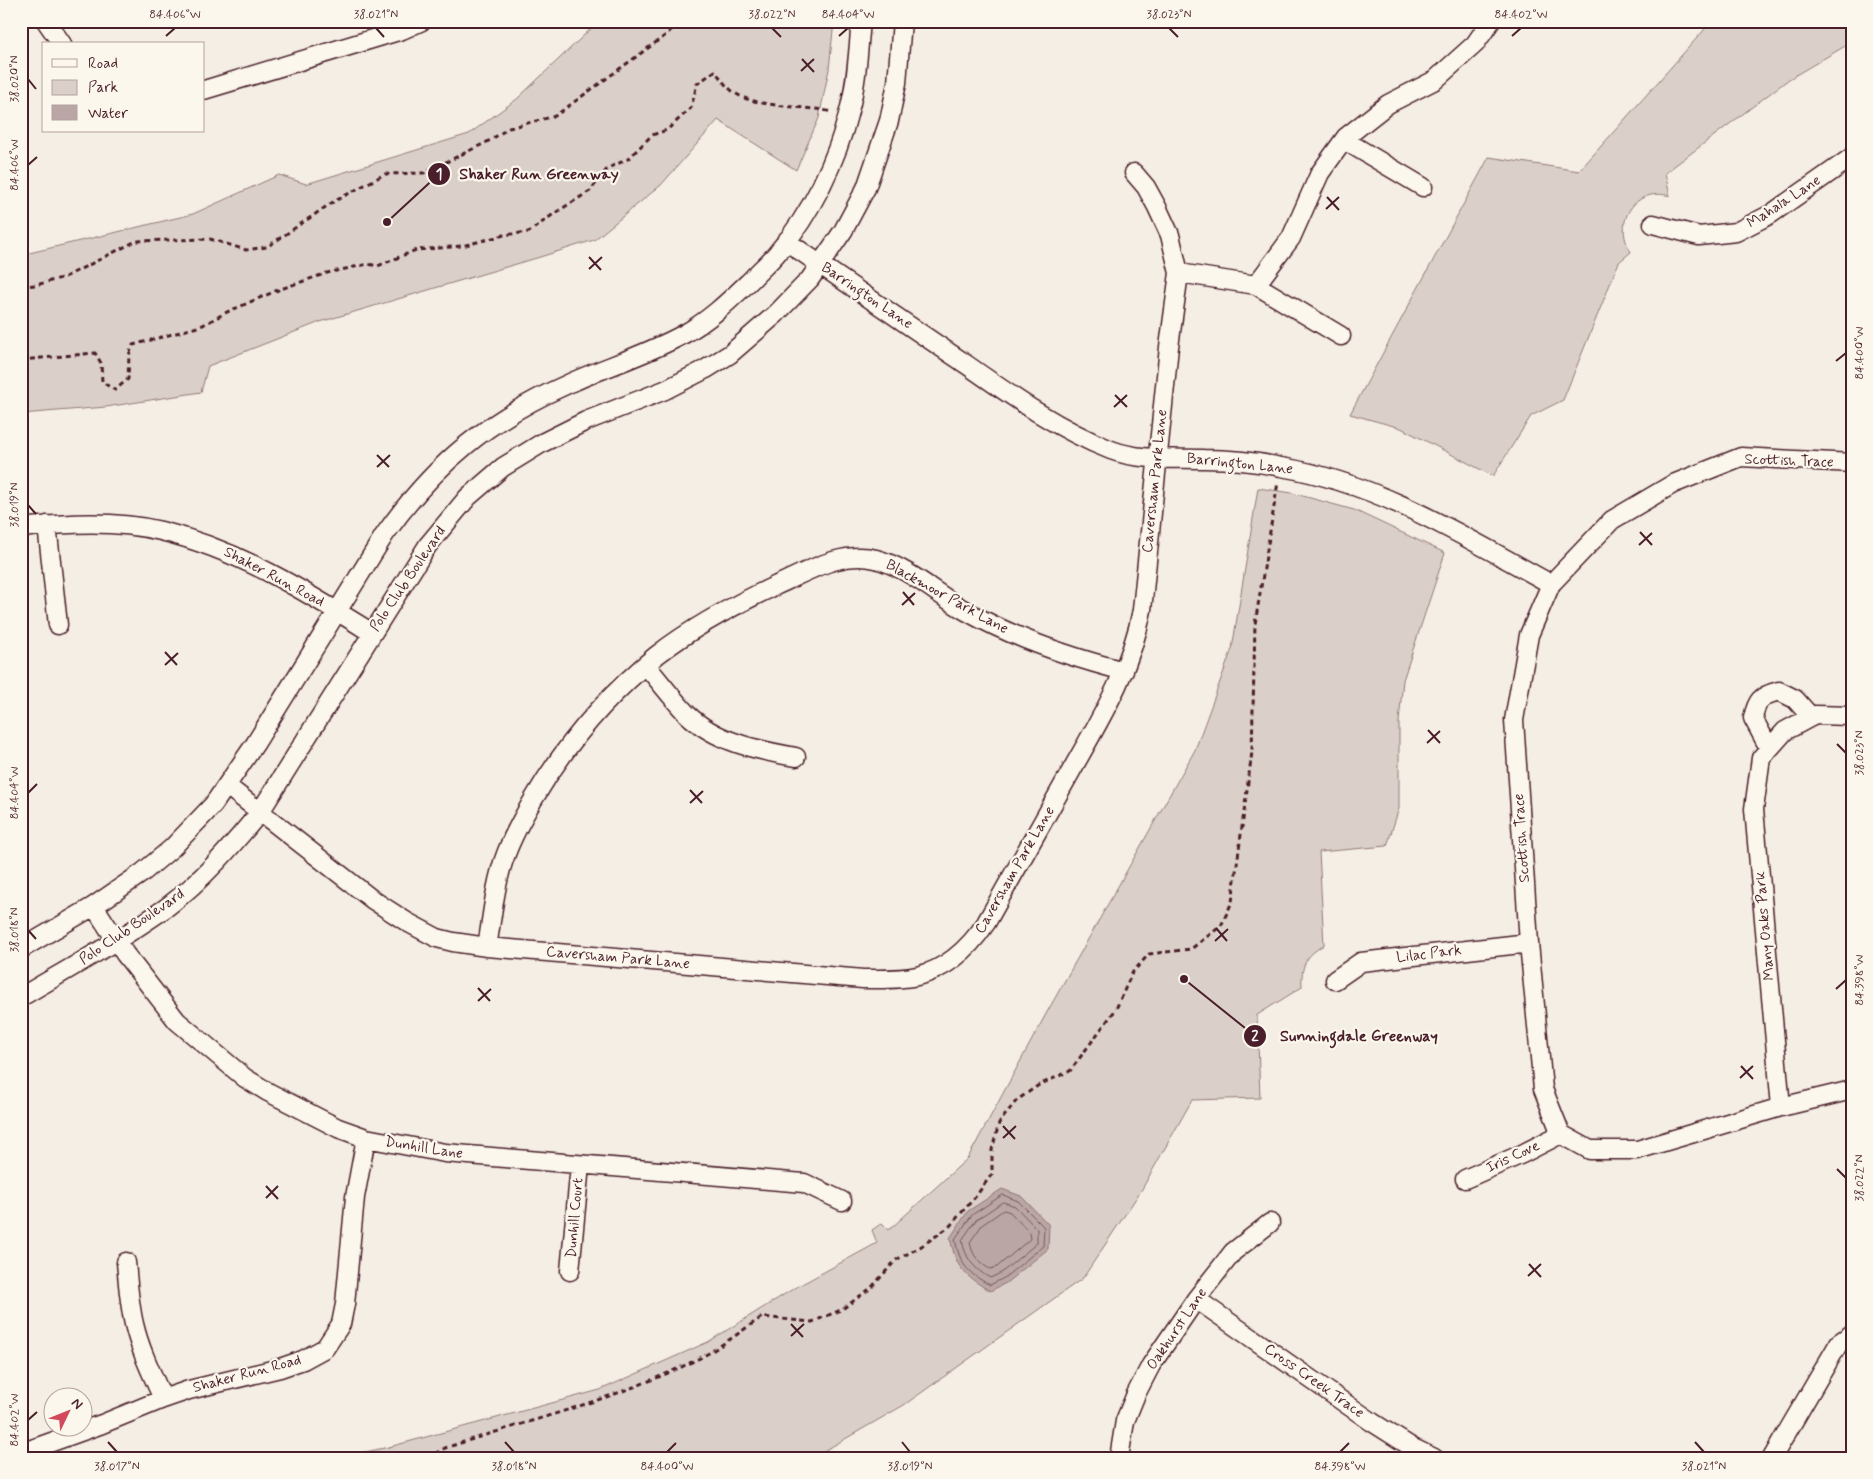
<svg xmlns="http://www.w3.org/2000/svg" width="1873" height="1479" font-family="Mynerve,sans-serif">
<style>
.green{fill:#dbd0c9;stroke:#92787a}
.water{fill:#baa7a5;stroke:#8d7174}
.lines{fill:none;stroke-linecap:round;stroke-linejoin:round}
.shore{stroke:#77555c;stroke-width:1}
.minor-casing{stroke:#4a1f2b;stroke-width:21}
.path{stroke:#4a1f2b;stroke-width:3;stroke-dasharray:5 4;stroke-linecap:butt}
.minor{stroke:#fbf7ec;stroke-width:18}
.ticks{fill:none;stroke:#4a1f2b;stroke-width:2}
.labels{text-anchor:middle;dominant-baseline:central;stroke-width:4.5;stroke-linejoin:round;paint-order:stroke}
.street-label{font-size:15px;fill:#4a1f2b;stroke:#fbf7ec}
.leader{fill:none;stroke:#4a1f2b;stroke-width:2}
.callout-dot{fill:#4a1f2b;stroke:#fbf7ec;stroke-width:2}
.mark-label{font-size:15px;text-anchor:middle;font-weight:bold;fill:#fff}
.callout-label{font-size:16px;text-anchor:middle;font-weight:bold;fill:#4a1f2b;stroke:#fbf7ec;stroke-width:4.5;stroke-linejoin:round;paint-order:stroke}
.neatline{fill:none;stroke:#4a1f2b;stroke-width:2}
.ticks-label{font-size:12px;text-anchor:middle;fill:#4a1f2b}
</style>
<rect width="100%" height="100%" fill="#f4eee4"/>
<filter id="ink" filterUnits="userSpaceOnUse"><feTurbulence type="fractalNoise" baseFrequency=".02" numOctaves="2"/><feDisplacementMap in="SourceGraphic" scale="10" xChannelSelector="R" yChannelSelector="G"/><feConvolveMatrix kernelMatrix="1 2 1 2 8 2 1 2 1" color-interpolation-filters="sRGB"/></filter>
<g filter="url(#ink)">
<path class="green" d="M 599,21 L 834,21 L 829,69 L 819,118 L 796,170 L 718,120 L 661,185 L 594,240 L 540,257 L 320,322 L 208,366 L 201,392 L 106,407 L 21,414 L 21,255 L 193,214 L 279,175 L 306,184 L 469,134 L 517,99 Z
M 1712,21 L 1852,21 L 1852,42 L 1789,79 L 1665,173 L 1670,196 C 1635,186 1612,222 1631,252 L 1619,262 L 1563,400 L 1531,416 L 1493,476 L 1401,428 L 1350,414 L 1489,157 L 1579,171 Z
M 1258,488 L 1292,493 L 1354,510 L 1445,553 L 1403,680 L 1399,722 L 1399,808 L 1387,846 L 1319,852 L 1324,945 C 1305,956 1301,966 1302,987 L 1257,1015 L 1260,1098 L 1192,1100 L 1142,1189 L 1083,1278 L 904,1405 L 812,1458 L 336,1458 L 389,1447 L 600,1390 L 708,1342 L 793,1289 L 877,1243 L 872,1230 L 882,1223 L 889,1230 L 968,1158 L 1046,1014 L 1195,750 L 1232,649 Z"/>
<path class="water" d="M 1002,1189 L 1021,1196 L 1049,1225 L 1048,1249 L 1006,1283 L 990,1291 C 962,1274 957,1269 950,1238 L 968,1211 Z"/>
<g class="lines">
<path class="shore" d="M 1003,1195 L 1018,1201 L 1044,1227 L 1043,1246 L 1004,1278 L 990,1285 C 967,1273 960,1264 955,1239 L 972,1215 Z
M 1003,1202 L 1015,1206 L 1037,1229 L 1037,1243 L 1001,1273 L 990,1278 C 974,1269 965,1258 962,1240 L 976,1220 Z
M 1004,1210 L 1010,1212 L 1029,1232 L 1030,1239 L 997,1267 L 990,1269 C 979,1263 972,1255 970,1242 L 982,1225 Z"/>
<defs>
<path id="minor" d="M 46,21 L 62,44
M 204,90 L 402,30 L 422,21
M 1344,140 L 1423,187
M 1653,224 L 1699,236 L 1736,232 L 1771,214 L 1852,157
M 786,241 C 844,281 902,321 960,360 C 1007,393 1057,429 1111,450 C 1140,461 1173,458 1204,459 C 1229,459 1257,462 1281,467 C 1379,483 1465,537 1551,584
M 1179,273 L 1256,285 L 1291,238 L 1320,173 L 1346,137 L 1388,104 L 1435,80 L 1475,44 L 1491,21
M 1256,285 L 1341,336
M 1852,463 L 1741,457 L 1673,484 L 1612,520 L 1551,584 L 1529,635 L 1514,720 L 1529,943 L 1543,1089 L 1561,1134 L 1590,1150 L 1637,1150 L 1781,1107 L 1852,1090
M 47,525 L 58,625
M 21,528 C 67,523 116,520 161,531 C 239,550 305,591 372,633
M 646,665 C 659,681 672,698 686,713 C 715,742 757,750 796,757
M 1769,748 L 1753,718 C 1757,700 1760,696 1779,691 L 1795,699 L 1811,717
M 227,786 L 373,900 L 407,922 L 437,938 L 453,942 L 487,947 L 863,979 C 881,979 900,980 917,976 C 947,969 970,947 986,923 C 1014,873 1042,823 1070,773 C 1099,721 1131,670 1142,610 L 1169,347 L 1179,273 L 1170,235 L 1157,207 L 1146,187 L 1134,173
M 94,906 L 125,954 L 177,1021 L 245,1078 L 268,1092 L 338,1128 L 366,1138 L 445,1153 L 804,1183 L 842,1201
M 487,947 C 492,918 495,882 506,854 C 513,835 523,817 533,800 C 565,745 608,695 657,655 C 693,627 736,604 777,585 C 807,572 841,550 876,559 C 909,568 936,594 966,611 C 1014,638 1070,657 1124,671
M 21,949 L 94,906 L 142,873 L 172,848 L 213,805 L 255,744 L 385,534 C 436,462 489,419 570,383 C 608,366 648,354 684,334 C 710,320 731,299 752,279 C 760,270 770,262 778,252 C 811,214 837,160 849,111 C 857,82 858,51 861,21
M 1335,980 L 1361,962 L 1529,943
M 21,997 C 70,968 121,940 167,907 C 203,880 232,846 260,812 L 428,545 L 468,497 L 503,467 L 542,443 L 586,421 L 665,390 L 706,369 L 730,354 L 776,314 L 810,279 L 843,231 L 866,188 L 889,121 L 897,83 L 902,21
M 1781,1107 L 1754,809 L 1761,758 L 1785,731 L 1811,717 L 1815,715 L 1852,716
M 1465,1179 L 1522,1154 L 1561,1134
M 126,1262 C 128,1283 129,1303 134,1324 C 140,1350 152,1374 163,1399
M 570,1271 L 580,1165
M 1196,1299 L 1372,1422 L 1413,1448 L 1434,1458
M 21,1453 L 102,1424 L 163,1399 L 189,1390 L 280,1368 L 303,1360 L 325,1348 L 341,1324 L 345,1304 L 355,1197 L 366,1138
M 1119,1458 L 1125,1421 L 1136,1394 L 1151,1365 L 1196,1299 L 1233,1252 L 1270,1223
M 1772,1458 L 1839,1343 L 1852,1334"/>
</defs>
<use href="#minor" class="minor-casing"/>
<path class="path" d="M 21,286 L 36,285 L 65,277 L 136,241 L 210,239 L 246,250 L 267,247 L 333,202 L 385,174 L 424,173 L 487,142 L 509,128 L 555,116 L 666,35 L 680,21
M 21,360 L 95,353 L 101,363 L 102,382 L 115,390 L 128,379 L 129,355 L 133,345 L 201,326 L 227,312 L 278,290 L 327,273 L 368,264 L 378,266 L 416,250 L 462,246 L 504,235 L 529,232 L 555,213 L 590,191 L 608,168 L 628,159 L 652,135 L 667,130 L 691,108 L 697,84 L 715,71 C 720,77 724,84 730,89 C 750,109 805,105 832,112
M 427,1458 L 445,1448 C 530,1420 618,1399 698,1359 C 721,1347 741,1331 762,1317 L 812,1322 L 841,1310 L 871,1288 L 896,1260 L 920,1247 L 949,1227 L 976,1196 L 992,1174 L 992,1150 L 999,1123 L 1017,1100 L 1039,1085 L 1070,1071 L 1116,1009 L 1132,973 L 1149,954 L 1191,949 L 1221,926 L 1232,902 L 1252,752 L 1255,624 L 1278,482"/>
<use href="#minor" class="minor"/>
</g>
</g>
<path class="ticks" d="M 376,28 L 384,37M 772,28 L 781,37M 1169,28 L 1178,37M 166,36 L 175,28M 839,36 L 848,28M 1512,36 L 1521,28M 802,59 L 814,72M 801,71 L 814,59M 28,79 L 36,89M 28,165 L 37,157M 1327,197 L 1339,210M 1326,209 L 1339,197M 589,257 L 601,270M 589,269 L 602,257M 1836,361 L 1846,353M 1115,395 L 1127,407M 1114,407 L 1127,395M 377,455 L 389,467M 377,467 L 390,455M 28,505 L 36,514M 1640,532 L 1652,545M 1639,545 L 1652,533M 903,592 L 914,605M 902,605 L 915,593M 165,652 L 177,665M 165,665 L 178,653M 1428,730 L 1440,743M 1427,743 L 1440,731M 1837,744 L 1846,753M 690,790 L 702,803M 28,793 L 37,784M 690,803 L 703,791M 1216,928 L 1227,941M 28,930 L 36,939M 1215,941 L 1228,929M 478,988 L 490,1001M 1836,989 L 1846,980M 478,1001 L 491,989M 1741,1066 L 1753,1079M 1740,1078 L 1753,1066M 1003,1126 L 1015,1139M 1003,1138 L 1016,1126M 1837,1169 L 1846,1178M 266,1186 L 278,1199M 266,1198 L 278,1186M 1529,1264 L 1541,1277M 1528,1276 L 1541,1264M 791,1324 L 803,1337M 791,1336 L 804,1324M 28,1420 L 37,1412M 108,1442 L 117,1452M 505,1442 L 514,1452M 902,1442 L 910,1452M 1695,1442 L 1704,1452M 667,1452 L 676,1443M 1340,1452 L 1349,1443"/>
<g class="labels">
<g class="street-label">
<text transform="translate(1784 202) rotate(-33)">Mahala Lane</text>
<text transform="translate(867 296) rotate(34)">Barrington Lane</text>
<text transform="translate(1789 461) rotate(2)">Scottish Trace</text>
<text transform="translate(1240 464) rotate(6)">Barrington Lane</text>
<text transform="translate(1155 481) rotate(-84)">Caversham Park Lane</text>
<text transform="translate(274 577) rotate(28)">Shaker Run Road</text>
<text transform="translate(408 579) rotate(-56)">Polo Club Boulevard</text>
<text transform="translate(947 597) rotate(29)">Blackmoor Park Lane</text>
<text transform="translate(1522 838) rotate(-94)">Scottish Trace</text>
<text transform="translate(1015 870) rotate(-60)">Caversham Park Lane</text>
<text transform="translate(1765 926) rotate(-95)">Many Oaks Park</text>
<text transform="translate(132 927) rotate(-34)">Polo Club Boulevard</text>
<text transform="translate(1429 954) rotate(-7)">Lilac Park</text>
<text transform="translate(618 958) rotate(5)">Caversham Park Lane</text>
<text transform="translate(424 1148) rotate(9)">Dunhill Lane</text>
<text transform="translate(1513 1157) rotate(-25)">Iris Cove</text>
<text transform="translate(575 1218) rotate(-85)">Dunhill Court</text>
<text transform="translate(1177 1329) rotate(-56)">Oakhurst Lane</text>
<text transform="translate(247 1374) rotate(-15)">Shaker Run Road</text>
<text transform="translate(1314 1381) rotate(35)">Cross Creek Trace</text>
</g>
</g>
<path class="leader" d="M387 222L439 174M1184 979L1255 1036"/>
<g class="callout-dot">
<circle cx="387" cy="222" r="5"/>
<circle cx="1184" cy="979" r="5"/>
<circle cx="439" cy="174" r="12"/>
<circle cx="1255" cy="1036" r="12"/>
</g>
<g class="mark-label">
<text x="439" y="179">1</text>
<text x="1255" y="1041">2</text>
</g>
<g class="callout-label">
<text x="539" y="179">Shaker Run Greenway</text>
<text x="1359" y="1041">Sunningdale Greenway</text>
</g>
<rect width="1873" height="1479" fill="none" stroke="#fbf7ec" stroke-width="55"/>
<rect x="42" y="42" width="162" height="90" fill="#fbf7ec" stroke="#b4a19f"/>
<rect x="52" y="59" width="25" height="8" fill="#fbf7ec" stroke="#b4a19f"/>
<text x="88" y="68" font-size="15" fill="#4a1f2b">Road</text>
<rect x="52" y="80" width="25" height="15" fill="#dbd0c9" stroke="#b4a19f"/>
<text x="88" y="92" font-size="15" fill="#4a1f2b">Park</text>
<rect x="52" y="105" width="25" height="15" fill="#baa7a5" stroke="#b4a19f"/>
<text x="88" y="118" font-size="15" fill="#4a1f2b">Water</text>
<g transform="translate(68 1412) rotate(47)"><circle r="24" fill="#fbf7ec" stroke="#b4a19f"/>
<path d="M0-4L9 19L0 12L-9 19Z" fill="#d1495b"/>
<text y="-8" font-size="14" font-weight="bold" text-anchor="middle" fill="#4a1f2b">N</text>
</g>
<rect x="28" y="28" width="1818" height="1424" class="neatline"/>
<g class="ticks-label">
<text x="175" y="18">84.406°W</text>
<text x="376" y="18">38.021°N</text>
<text x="772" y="18">38.022°N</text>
<text x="848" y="18">84.404°W</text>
<text x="1169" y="18">38.023°N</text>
<text x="1521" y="18">84.402°W</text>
<text transform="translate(14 79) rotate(-90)" y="4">38.020°N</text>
<text transform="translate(14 165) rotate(-90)" y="4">84.406°W</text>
<text transform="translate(1859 353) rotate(-90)" y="4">84.400°W</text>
<text transform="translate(14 505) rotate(-90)" y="4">38.019°N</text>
<text transform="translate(1859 753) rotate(-90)" y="4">38.023°N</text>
<text transform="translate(14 793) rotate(-90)" y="4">84.404°W</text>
<text transform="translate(14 930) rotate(-90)" y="4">38.018°N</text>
<text transform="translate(1859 980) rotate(-90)" y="4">84.398°W</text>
<text transform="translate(1859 1178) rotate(-90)" y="4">38.022°N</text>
<text transform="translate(14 1420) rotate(-90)" y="4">84.402°W</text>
<text x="117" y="1470">38.017°N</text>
<text x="514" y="1470">38.018°N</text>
<text x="667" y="1470">84.400°W</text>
<text x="910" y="1470">38.019°N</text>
<text x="1340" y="1470">84.398°W</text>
<text x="1704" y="1470">38.021°N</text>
</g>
</svg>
